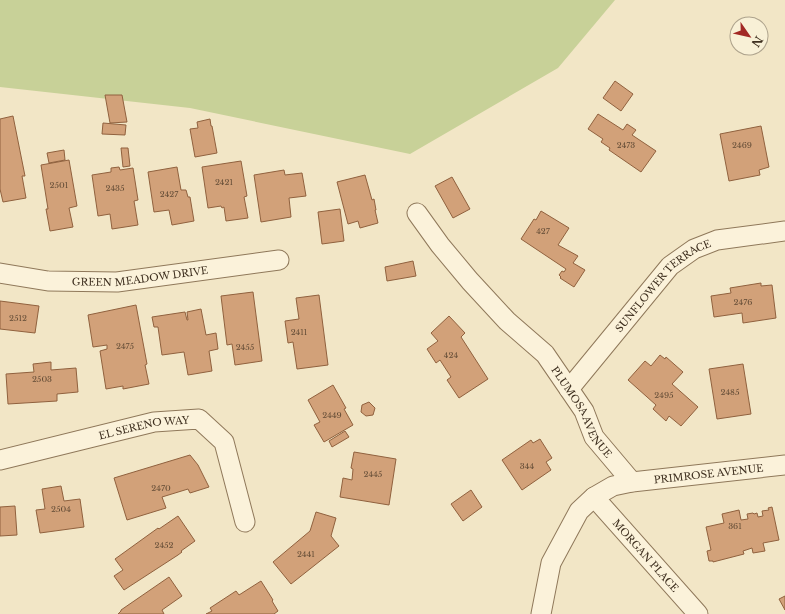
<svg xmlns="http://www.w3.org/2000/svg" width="785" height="614" font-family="'Libre Baskerville',serif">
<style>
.green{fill:#c8d198}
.building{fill:#d2a179;stroke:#90613e}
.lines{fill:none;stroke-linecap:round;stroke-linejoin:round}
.minor-casing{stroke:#8f785a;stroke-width:21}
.minor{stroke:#fbf2da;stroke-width:19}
.labels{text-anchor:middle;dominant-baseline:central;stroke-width:3.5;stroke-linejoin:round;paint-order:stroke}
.number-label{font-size:8px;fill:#634c36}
.street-label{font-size:10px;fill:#3e2f1f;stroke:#f8f0d6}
</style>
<rect width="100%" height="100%" fill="#f2e6c6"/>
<path class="green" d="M 0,0 L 615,0 L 558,68 L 410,154 L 190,108 L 0,87 Z"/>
<path class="building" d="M 615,81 L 633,94 L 621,111 L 603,98 Z
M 105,95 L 122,95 L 127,122 L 110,123 Z
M 598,114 L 623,130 L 627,124 L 636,130 L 632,135 L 656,151 L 641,172 L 609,150 L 610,148 L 601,142 L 603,139 L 588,129 Z
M 13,116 L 25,176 L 22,176 L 26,198 L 3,202 L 0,189 L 0,119 Z
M 210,119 L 211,126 L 212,126 L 217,153 L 195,157 L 190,129 L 198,128 L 197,122 Z
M 103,123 L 126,125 L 125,135 L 102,134 Z
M 761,126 L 769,167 L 759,170 L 760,175 L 729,181 L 720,134 Z
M 121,148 L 128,148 L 130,166 L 123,167 Z
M 64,150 L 65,160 L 49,163 L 47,153 Z
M 69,160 L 77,206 L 69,208 L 73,227 L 50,231 L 46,209 L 48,209 L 41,165 Z
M 241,161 L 247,196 L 244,197 L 248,218 L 226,221 L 224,207 L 222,208 L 221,206 L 208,208 L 202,167 Z
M 119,167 L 120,170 L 133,168 L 138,200 L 134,201 L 138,225 L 112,229 L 110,214 L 98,216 L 92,175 L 111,172 L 111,168 Z
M 177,167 L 181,190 L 186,190 L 188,197 L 190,197 L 194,221 L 172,225 L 169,210 L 154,212 L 148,172 Z
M 284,170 L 285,175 L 302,173 L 306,196 L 289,198 L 291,217 L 261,222 L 254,175 Z
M 365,175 L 372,200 L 374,199 L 376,210 L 375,210 L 378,223 L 360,228 L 358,221 L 348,224 L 337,182 Z
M 452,177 L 470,209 L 453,218 L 435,186 Z
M 340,209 L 344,241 L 322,244 L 318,212 Z
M 541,211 L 569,228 L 558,245 L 578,256 L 573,263 L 585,270 L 574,287 L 560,278 L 561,277 L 559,275 L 562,271 L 564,272 L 566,269 L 521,239 L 534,219 L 536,220 Z
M 413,261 L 416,276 L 387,281 L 385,267 Z
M 761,283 L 761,286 L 772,285 L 776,318 L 743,323 L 742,313 L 714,317 L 711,296 L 731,293 L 730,288 Z
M 253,292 L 262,361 L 235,365 L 232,344 L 227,345 L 221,296 Z
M 319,295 L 328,365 L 297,369 L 293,342 L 288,343 L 285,321 L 299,319 L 296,298 Z
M 0,301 L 39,306 L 35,333 L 0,329 Z
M 136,305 L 147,364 L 145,365 L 149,384 L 123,389 L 123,386 L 106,389 L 100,351 L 107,349 L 107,345 L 93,347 L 88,315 Z
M 201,309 L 206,335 L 216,333 L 218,349 L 209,351 L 212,371 L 188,375 L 184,352 L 162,355 L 158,327 L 154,327 L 152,317 L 185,312 L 187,320 L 188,320 L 187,312 Z
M 449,316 L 465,333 L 461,337 L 488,379 L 459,398 L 447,380 L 451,377 L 440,360 L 436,363 L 427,349 L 438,341 L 431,333 Z
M 660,355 L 665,359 L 666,357 L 683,372 L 672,384 L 698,407 L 681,426 L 669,416 L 666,421 L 653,409 L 656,405 L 628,380 L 645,361 L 651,366 Z
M 51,362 L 51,370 L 76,368 L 78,392 L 57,394 L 57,401 L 8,404 L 6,374 L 34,372 L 33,364 Z
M 743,364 L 751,414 L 717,419 L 709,369 Z
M 333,385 L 346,408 L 344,409 L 353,425 L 324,442 L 314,425 L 320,422 L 308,400 Z
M 369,402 L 375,408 L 373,415 L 366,416 L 361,412 L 362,405 Z
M 345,431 L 349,437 L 332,447 L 329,441 Z
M 540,439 L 552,458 L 546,462 L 551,470 L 522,490 L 502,460 L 531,440 L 533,443 Z
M 354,452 L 396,459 L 389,505 L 340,497 L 343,478 L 352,480 L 353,469 L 351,468 Z
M 190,455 L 198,465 L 209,487 L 190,493 L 188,489 L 162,497 L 166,508 L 127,520 L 114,478 Z
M 61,486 L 64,501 L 80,499 L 84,527 L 40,533 L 36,510 L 45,509 L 42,489 Z
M 471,490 L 482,507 L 463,521 L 451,504 Z
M 15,506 L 17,535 L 0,536 L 0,507 Z
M 772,507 L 779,540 L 763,543 L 765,551 L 753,553 L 752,548 L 743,551 L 744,554 L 713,562 L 713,561 L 709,561 L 707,551 L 711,550 L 706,527 L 724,523 L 722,514 L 739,510 L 741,520 L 748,519 L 747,514 L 753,513 L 754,514 L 757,513 L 758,517 L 763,516 L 762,511 L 769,510 L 768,508 Z
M 316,512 L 336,518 L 331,536 L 339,546 L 291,584 L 273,562 L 310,531 Z
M 178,516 L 195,541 L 181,551 L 182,552 L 178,555 L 124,590 L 114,576 L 123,570 L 115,559 L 158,528 L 159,529 Z
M 169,577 L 182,596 L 162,610 L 164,614 L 118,614 L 121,611 L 121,610 Z
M 261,581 L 273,600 L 272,601 L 278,611 L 274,614 L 206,614 L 212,611 L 210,608 L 236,591 L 239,595 Z
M 785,596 L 785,610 L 779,599 Z"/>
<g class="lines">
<defs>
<g id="minor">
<path id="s1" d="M 417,213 L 440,245 L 470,281 L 507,321 L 545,354 L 584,411 L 594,437 L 632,482"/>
<path id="s2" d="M 0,273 L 48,281 L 117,282 L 279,260"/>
<path id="s3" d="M 569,389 L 670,266 L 694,249 L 717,240 L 785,231"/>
<path id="s4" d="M 0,460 L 154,422 L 199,419 L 224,442 L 245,522"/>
<path id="s5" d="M 594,497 L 698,614"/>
<path id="s6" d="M 541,614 L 551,563 L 579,511 L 594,497 L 613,486 L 632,482 L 785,465"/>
</g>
</defs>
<use href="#minor" class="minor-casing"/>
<use href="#minor" class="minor"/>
</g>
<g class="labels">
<g class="number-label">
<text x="626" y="145">2473</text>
<text x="742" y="145">2469</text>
<text x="224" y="182">2421</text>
<text x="59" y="185">2501</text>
<text x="115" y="188">2435</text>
<text x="169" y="194">2427</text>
<text x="543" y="231">427</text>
<text x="743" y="302">2476</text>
<text x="18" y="318">2512</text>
<text x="299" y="332">2411</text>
<text x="125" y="346">2475</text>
<text x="245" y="347">2455</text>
<text x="451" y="355">424</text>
<text x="42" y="379">2503</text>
<text x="730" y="392">2485</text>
<text x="664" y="395">2495</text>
<text x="332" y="415">2449</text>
<text x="527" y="466">344</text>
<text x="373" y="474">2445</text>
<text x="161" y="488">2470</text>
<text x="61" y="509">2504</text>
<text x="735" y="526">361</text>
<text x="164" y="545">2452</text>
<text x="306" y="554">2441</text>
</g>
<g class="street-label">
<text stroke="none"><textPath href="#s2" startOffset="141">GREEN MEADOW DRIVE</textPath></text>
<text stroke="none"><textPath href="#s3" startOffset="141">SUNFLOWER TERRACE</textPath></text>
<text stroke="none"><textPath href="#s1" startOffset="260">PLUMOSA AVENUE</textPath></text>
<text stroke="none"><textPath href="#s4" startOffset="148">EL SERENO WAY</textPath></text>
<text stroke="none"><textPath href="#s6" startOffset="250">PRIMROSE AVENUE</textPath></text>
<text stroke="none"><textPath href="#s5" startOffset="78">MORGAN PLACE</textPath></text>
</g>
</g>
<g transform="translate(749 36) rotate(124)"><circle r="19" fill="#f8f0d6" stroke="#aea38d"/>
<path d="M0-3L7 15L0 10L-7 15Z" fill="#a22925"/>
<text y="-6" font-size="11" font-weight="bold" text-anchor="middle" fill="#3e2f1f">N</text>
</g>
</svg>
